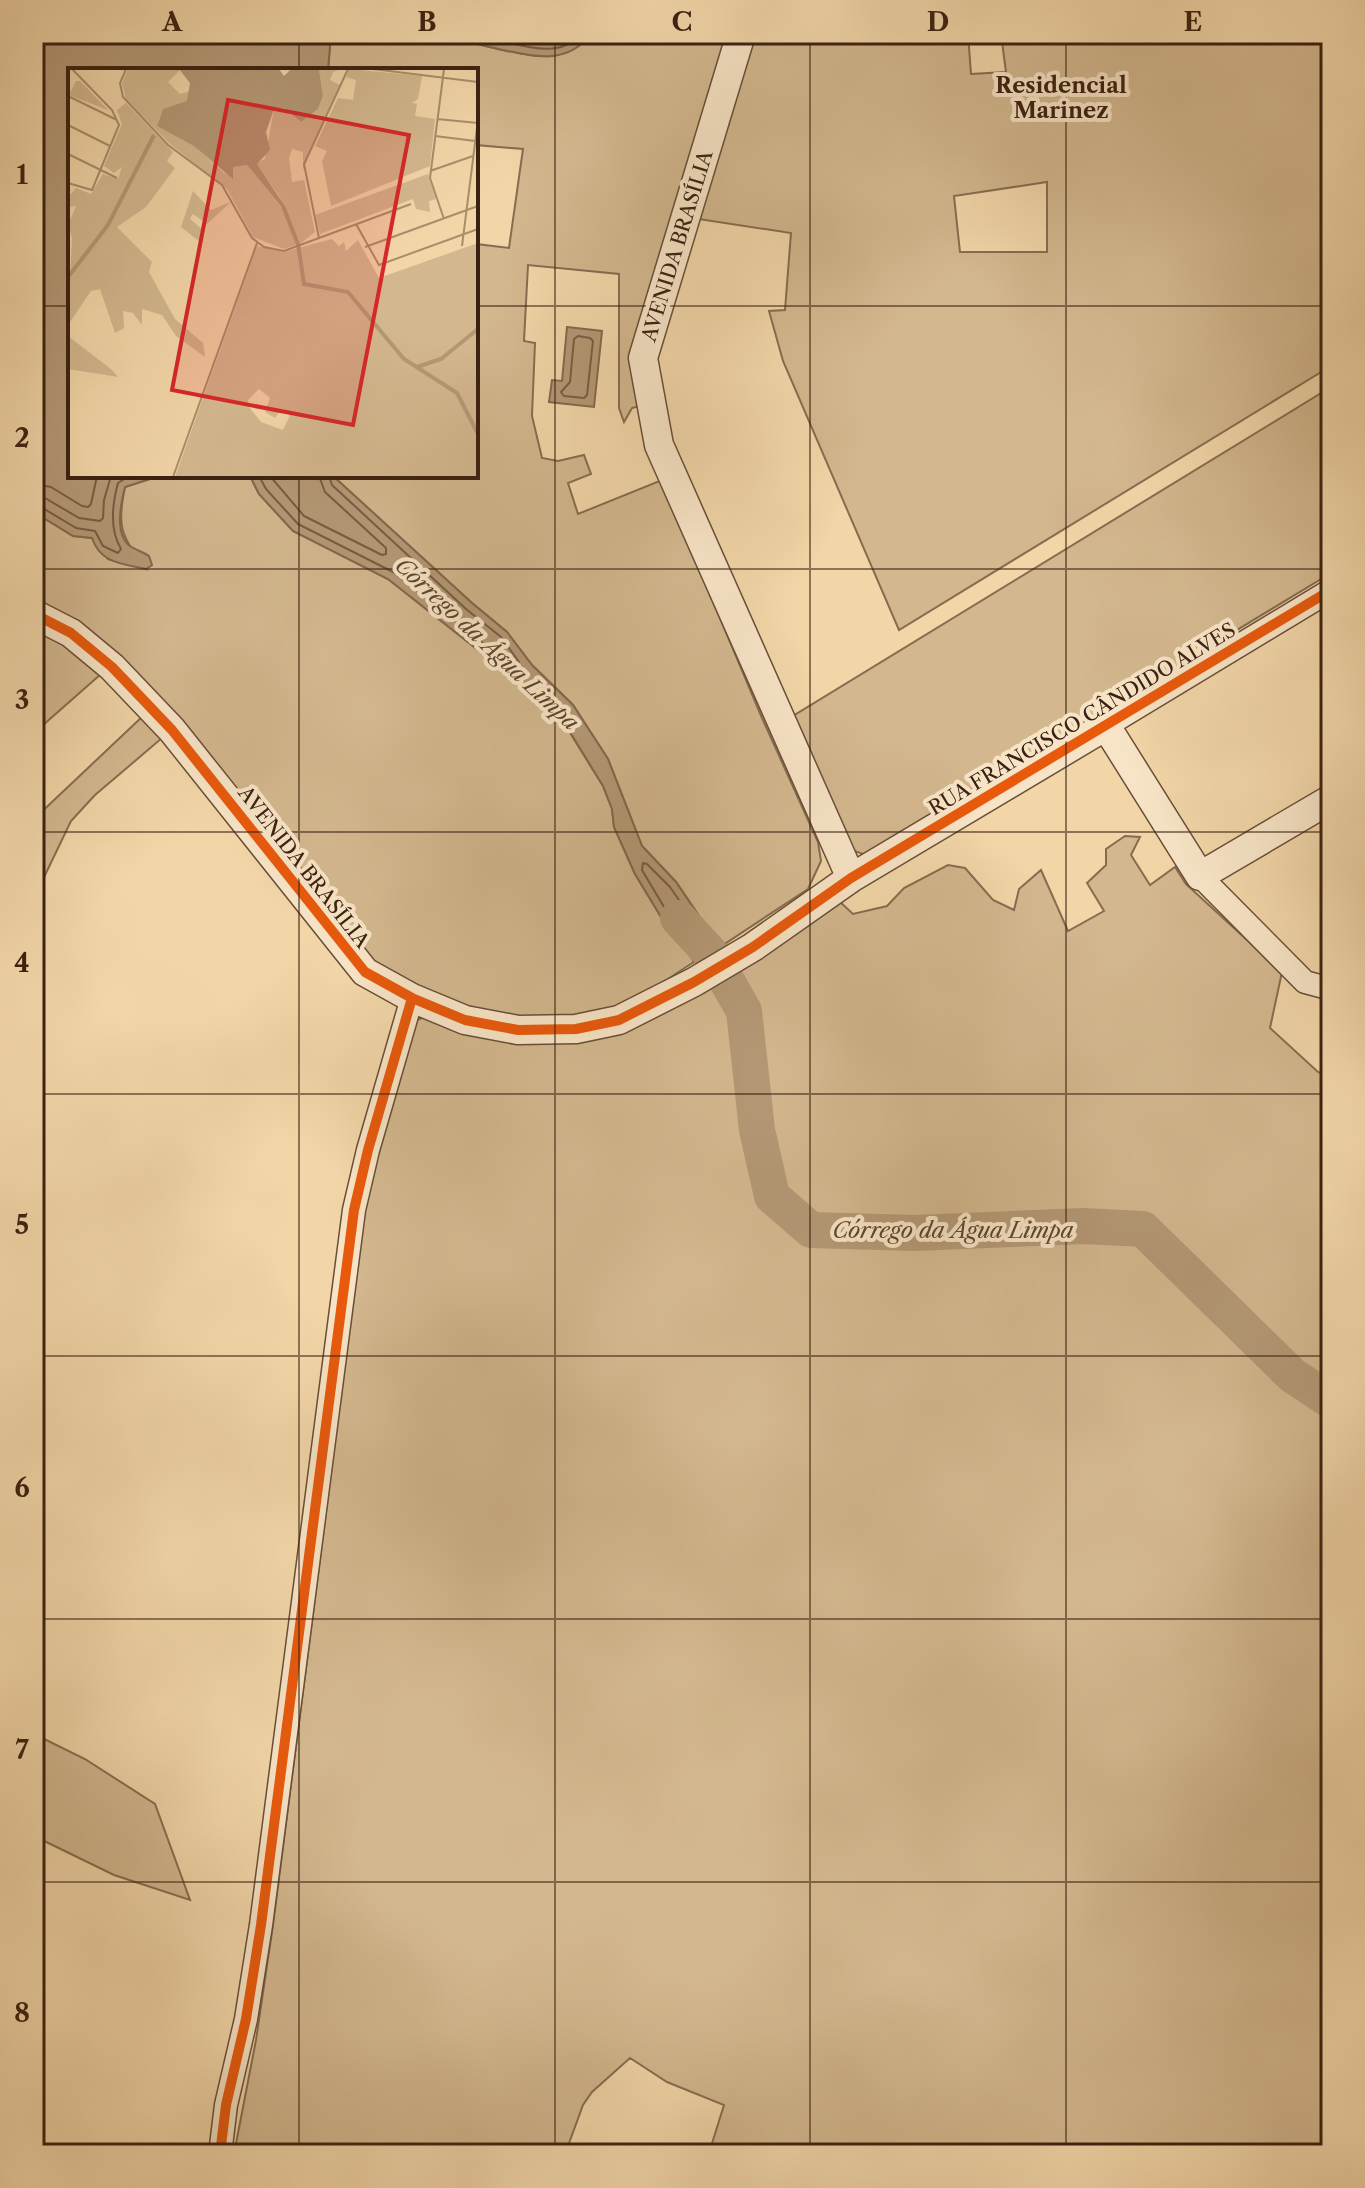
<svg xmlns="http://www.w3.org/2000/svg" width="1365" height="2188" font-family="'Libre Caslon Text',serif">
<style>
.green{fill:#d3b78e;stroke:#876c50;stroke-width:2;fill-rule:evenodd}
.water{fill:#b49875;stroke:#84684d;stroke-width:2}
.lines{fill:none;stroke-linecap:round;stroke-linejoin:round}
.shore{stroke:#785c43;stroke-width:2}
.river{stroke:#b49875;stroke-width:36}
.minor-casing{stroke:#694e37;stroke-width:25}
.tertiary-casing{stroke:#694e37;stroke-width:31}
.minor{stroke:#f7e4c6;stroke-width:22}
.tertiary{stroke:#f7e4c6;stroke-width:28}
.cycleway-casing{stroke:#f7e4c6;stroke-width:15}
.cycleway{stroke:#e8590c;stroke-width:10}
.grid{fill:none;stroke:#3b2111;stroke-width:2;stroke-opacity:0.55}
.labels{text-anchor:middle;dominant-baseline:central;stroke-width:8;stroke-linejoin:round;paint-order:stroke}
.street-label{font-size:20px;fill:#3b2111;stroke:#f7e4c6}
.neighbourhood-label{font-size:22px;font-weight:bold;fill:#3b2111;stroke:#f7e4c6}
.water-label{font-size:22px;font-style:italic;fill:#5f452f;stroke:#f7e4c6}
.inset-river{fill:none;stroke:#b49875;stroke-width:4}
.inset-road{fill:none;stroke:#a98e6c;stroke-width:2}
.view{fill:#d62828;fill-opacity:0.15;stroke:#d62828;stroke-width:4}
.inset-edge{fill:none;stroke:#3b2111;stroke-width:4}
.neatline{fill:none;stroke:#3b2111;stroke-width:3}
.grid-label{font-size:26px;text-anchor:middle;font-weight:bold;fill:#3b2111}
</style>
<rect width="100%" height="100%" fill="#f2d6a8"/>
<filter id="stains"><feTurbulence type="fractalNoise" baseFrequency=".0025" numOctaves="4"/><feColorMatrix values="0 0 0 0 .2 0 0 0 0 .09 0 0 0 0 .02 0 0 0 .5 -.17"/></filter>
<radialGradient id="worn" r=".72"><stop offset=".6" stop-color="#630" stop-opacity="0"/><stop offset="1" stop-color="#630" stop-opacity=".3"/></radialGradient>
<path class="green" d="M 331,34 L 457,34 C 471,44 482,45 498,49 C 533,56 566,66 591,34 L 731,34 L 640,406 L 632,408 L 624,422 L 619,408 L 619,274 L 528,265 L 524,341 L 535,343 L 532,416 L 542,458 L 558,461 L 584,455 L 591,474 L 568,483 L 578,514 L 662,480 L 762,718 L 818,842 L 821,861 L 808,889 L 720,947 L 676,882 L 642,846 L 608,759 L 573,705 L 532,665 L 507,632 L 472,603 L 333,476 L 476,476 L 476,244 L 509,248 L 523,149 L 476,145 L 476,70 L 328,70 Z
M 747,34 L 968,34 L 971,74 L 1006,72 L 1001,34 L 1331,34 L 1331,366 L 899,630 L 783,361 L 769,311 L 785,310 L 791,233 L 692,218 ZM 1047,182 L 1047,252 L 960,252 L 954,196 Z
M 1331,387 L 1331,573 L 866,855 L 854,851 L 793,716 Z
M 159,476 L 250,476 L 259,494 L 293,531 L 388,579 L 535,695 L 567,728 L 603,786 L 612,809 L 614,827 L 635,874 L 661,917 L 681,937 L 694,962 C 671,976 638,1002 614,1010 C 559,1029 480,1018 428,994 C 409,986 392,973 374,963 L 77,622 L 34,599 L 34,512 L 73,536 L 92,538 L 108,559 L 146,569 C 122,536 116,529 125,487 Z
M 34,626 L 62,640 L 101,674 L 34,733 Z
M 143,716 L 162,738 L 95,795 L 71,821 L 34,898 L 34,819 Z
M 1125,836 L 1140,837 L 1131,855 L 1150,885 L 1175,867 L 1186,884 L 1282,972 L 1270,1028 L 1318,1072 L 1331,1077 L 1331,2154 L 711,2154 L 709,2153 L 724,2105 L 667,2082 L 630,2058 L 592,2092 L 583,2105 L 565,2154 L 234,2154 L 256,2040 L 273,1925 L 365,1208 L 386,1118 L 417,1020 L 427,1016 L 580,1038 L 838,900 L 853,914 L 887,906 L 904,888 L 948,865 L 965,868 L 993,900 L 1014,910 L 1019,889 L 1041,870 L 1068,931 L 1104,911 L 1087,883 L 1106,865 L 1106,849 Z
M 34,1734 L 85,1759 L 155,1804 L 190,1900 L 114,1875 L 34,1836 Z"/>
<path class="water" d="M 34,34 L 331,34 L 328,70 L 70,70 L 70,476 L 159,476 L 125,487 C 121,503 114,534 130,546 C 136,550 143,552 149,556 L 152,565 L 146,569 C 122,564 100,563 92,538 L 73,536 L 34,512 Z
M 457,34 L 591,34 C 566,66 533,56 498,49 C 482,45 471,44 457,34 Z
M 567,327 L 602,331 L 594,407 L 549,402 L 552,380 L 562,381 Z
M 250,476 L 333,476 L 472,603 L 507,632 L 532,665 L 573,705 L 608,759 L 642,846 L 676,882 L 720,947 L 694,962 L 681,937 L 661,917 L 635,874 L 614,827 L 612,809 L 603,786 L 567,727 L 535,695 L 388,579 L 293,531 L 259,494 Z"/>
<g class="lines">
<path class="shore" d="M 471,34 C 481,38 492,39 502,41 C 527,47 561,58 581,34
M 578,336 L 590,338 L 593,341 L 587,395 L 584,398 L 564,396 L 561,392 L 570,382 L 574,339 Z
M 259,476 L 266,489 L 298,524 L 393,572 L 513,667 L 519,667 L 519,662 L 501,637 L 466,609 L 332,485 L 329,476
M 270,476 L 304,516 L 382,555 L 386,554 L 386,548 L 325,492 L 319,476
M 34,484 L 51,487 L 82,506 L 88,507 L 91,504 L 97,476
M 34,496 L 45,498 L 79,518 L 100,521 L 103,518 L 104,500 L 111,476
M 34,506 L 41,507 L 76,528 L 95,531 L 103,546 L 118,553 L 121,549 C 109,529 112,505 118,483 L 129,476
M 643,863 L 647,864 L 670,887 L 707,941 L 705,946 L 696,948 L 687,932 L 667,912 L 642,870 Z"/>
<path class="river" d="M 678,918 L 712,955 L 744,1011 L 757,1130 L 772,1196 L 811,1230 L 915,1233 L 1083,1226 L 1143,1229 L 1292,1375 L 1331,1401"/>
<defs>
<path id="minor" d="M 1106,726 L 1331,590
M 1200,876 L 1305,982 L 1331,989
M 220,2154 L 226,2105 L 246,2019 L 261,1925 L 354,1210 L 368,1150 L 412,998"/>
<path id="tertiary" d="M 741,34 L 643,358 L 659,445 L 851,878
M 34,614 L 71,633 L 112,667 L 172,730 L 365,972 L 412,998 L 465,1020 L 518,1030 L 576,1029 L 619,1020 L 694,982 L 753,947 L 851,878 L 1106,726 L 1200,876 L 1331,799"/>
</defs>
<use href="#minor" class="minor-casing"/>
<use href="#tertiary" class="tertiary-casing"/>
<use href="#minor" class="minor"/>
<use href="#tertiary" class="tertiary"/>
<defs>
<path id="cycleway" d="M 34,614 L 71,633 L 112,667 L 172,730 L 365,972 L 412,998 L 465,1020 L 518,1030 L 576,1029 L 619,1020 L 694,982 L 753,947 L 851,878 L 1331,590
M 220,2154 L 226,2105 L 246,2019 L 261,1925 L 354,1210 L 368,1150 L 412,998"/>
</defs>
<use href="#cycleway" class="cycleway-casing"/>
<use href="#cycleway" class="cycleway"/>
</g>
<path class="grid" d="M 299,34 L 299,70M 555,34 L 555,2154M 810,34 L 810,2154M 1066,34 L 1066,2154M 34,306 L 70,306M 476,306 L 1331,306M 299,476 L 299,2154M 34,569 L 1331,569M 34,832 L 1331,832M 34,1094 L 1331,1094M 34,1356 L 1331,1356M 34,1619 L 1331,1619M 34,1882 L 1331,1882"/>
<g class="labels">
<g class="street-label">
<text transform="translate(677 246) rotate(-73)">AVENIDA BRASÍLIA</text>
<text transform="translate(1082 719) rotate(-31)">RUA FRANCISCO CÂNDIDO ALVES</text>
<text transform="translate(304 867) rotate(52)">AVENIDA BRASÍLIA</text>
</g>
<g class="neighbourhood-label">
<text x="1061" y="85">Residencial<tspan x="1061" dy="25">Marinez</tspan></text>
</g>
<g class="water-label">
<text transform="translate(487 644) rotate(43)">Córrego da Água Limpa</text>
<text x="953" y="1230">Córrego da Água Limpa</text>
</g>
</g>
<g transform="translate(68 68)">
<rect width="410" height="410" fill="#f2d6a8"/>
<path d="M 60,1 L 112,2 L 100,14 L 112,26 L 123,23 L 119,34 L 95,41 L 89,58 L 126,77 L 156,105 L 163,107 L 164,99 L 179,97 L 217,143 L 228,177 L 216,181 L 185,169 L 159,121 L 102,76 L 58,31 L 54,15 ZM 251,1 L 274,1 L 265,4 L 262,12 L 272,17 L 235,102 L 235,84 L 224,81 L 221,90 L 224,114 L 236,112 L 247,164 L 232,176 L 211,128 L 188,95 L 197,91 L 206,41 L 216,40 L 233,54 L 250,41 L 255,28 ZM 281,1 L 354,8 L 350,31 L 344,35 L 349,36 L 347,48 L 367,51 L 362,98 L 263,138 L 254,93 L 259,83 L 247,78 L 270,30 L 285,32 L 288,12 L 278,9 ZM 8,13 L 12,13 L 40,42 L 1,27 ZM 58,35 L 105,84 L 99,93 L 107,100 L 78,139 L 49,159 L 84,194 L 81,204 L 107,251 L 135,275 L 137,289 L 108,268 L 94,247 L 74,241 L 74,257 L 65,245 L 55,243 L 56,260 L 47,265 L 32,221 L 23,223 L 0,257 L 4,170 L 0,157 L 8,138 L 0,139 L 0,129 L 8,120 L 23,126 L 35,106 L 50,111 L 54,99 L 46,105 L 36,98 L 54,56 L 49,42 ZM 360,106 L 368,131 L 361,133 L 362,144 L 348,141 L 345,131 L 252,166 L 247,147 ZM 125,123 L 143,142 L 163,134 L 139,156 L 125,146 L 122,151 L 135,162 L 132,174 L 113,159 ZM 264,171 L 271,178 L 276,174 L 278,183 L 290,172 L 311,210 L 410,175 L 410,409 L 107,409 L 189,178 L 215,184 ZM 191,321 L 202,330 L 197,344 L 207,350 L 213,342 L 222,347 L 215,362 L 193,354 L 181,339 L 180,332 ZM 0,268 L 44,302 L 50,309 L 0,301 Z" fill="#d3b78e" fill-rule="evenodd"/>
<path d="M 111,1 L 211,1 L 216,8 L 223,1 L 251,1 L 255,28 L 250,41 L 233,54 L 216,40 L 206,41 L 198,64 L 202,82 L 189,96 L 218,140 L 232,176 L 228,177 L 213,138 L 179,97 L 165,99 L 165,111 L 126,78 L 89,58 L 95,41 L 119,33 L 122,15 Z" fill="#b49875"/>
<path class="inset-river" d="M 230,176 L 236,216 L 280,224 L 336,291 L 389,325 L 410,366M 0,209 L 40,157 L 86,67M 349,299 L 373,291 L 410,261"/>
<path class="inset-road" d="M 58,1 L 52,15 L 55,29 L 100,77 L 154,117 L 184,170 L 196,179 L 216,183 L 343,136M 305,1 L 410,14M 0,28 L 49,52M 369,51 L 410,55M 0,57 L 42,78M 367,68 L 407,73M 0,86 L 49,110M 362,103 L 405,88M 0,115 L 24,122 L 51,57 L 44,42 L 4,1M 376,151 L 362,110 L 376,1M 288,156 L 311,197 L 410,161M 251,170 L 236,96 L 280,1M 394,178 L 410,52M 297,179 L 410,138M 105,409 L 189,175"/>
<path class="view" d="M 160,32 L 341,67 L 285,357 L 104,322 Z"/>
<rect width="410" height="410" class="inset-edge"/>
</g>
<rect width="1365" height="2188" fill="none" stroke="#f2d6a8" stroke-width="88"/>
<rect x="44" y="44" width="1277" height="2100" class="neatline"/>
<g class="grid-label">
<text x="172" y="31">A</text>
<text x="427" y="31">B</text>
<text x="682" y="31">C</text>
<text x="938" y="31">D</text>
<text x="1193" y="31">E</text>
<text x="22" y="184">1</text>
<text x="22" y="447">2</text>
<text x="22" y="709">3</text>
<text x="22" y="972">4</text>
<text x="22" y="1234">5</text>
<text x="22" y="1497">6</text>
<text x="22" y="1759">7</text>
<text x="22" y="2022">8</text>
</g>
<rect width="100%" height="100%" filter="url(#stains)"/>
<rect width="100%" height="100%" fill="url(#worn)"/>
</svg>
